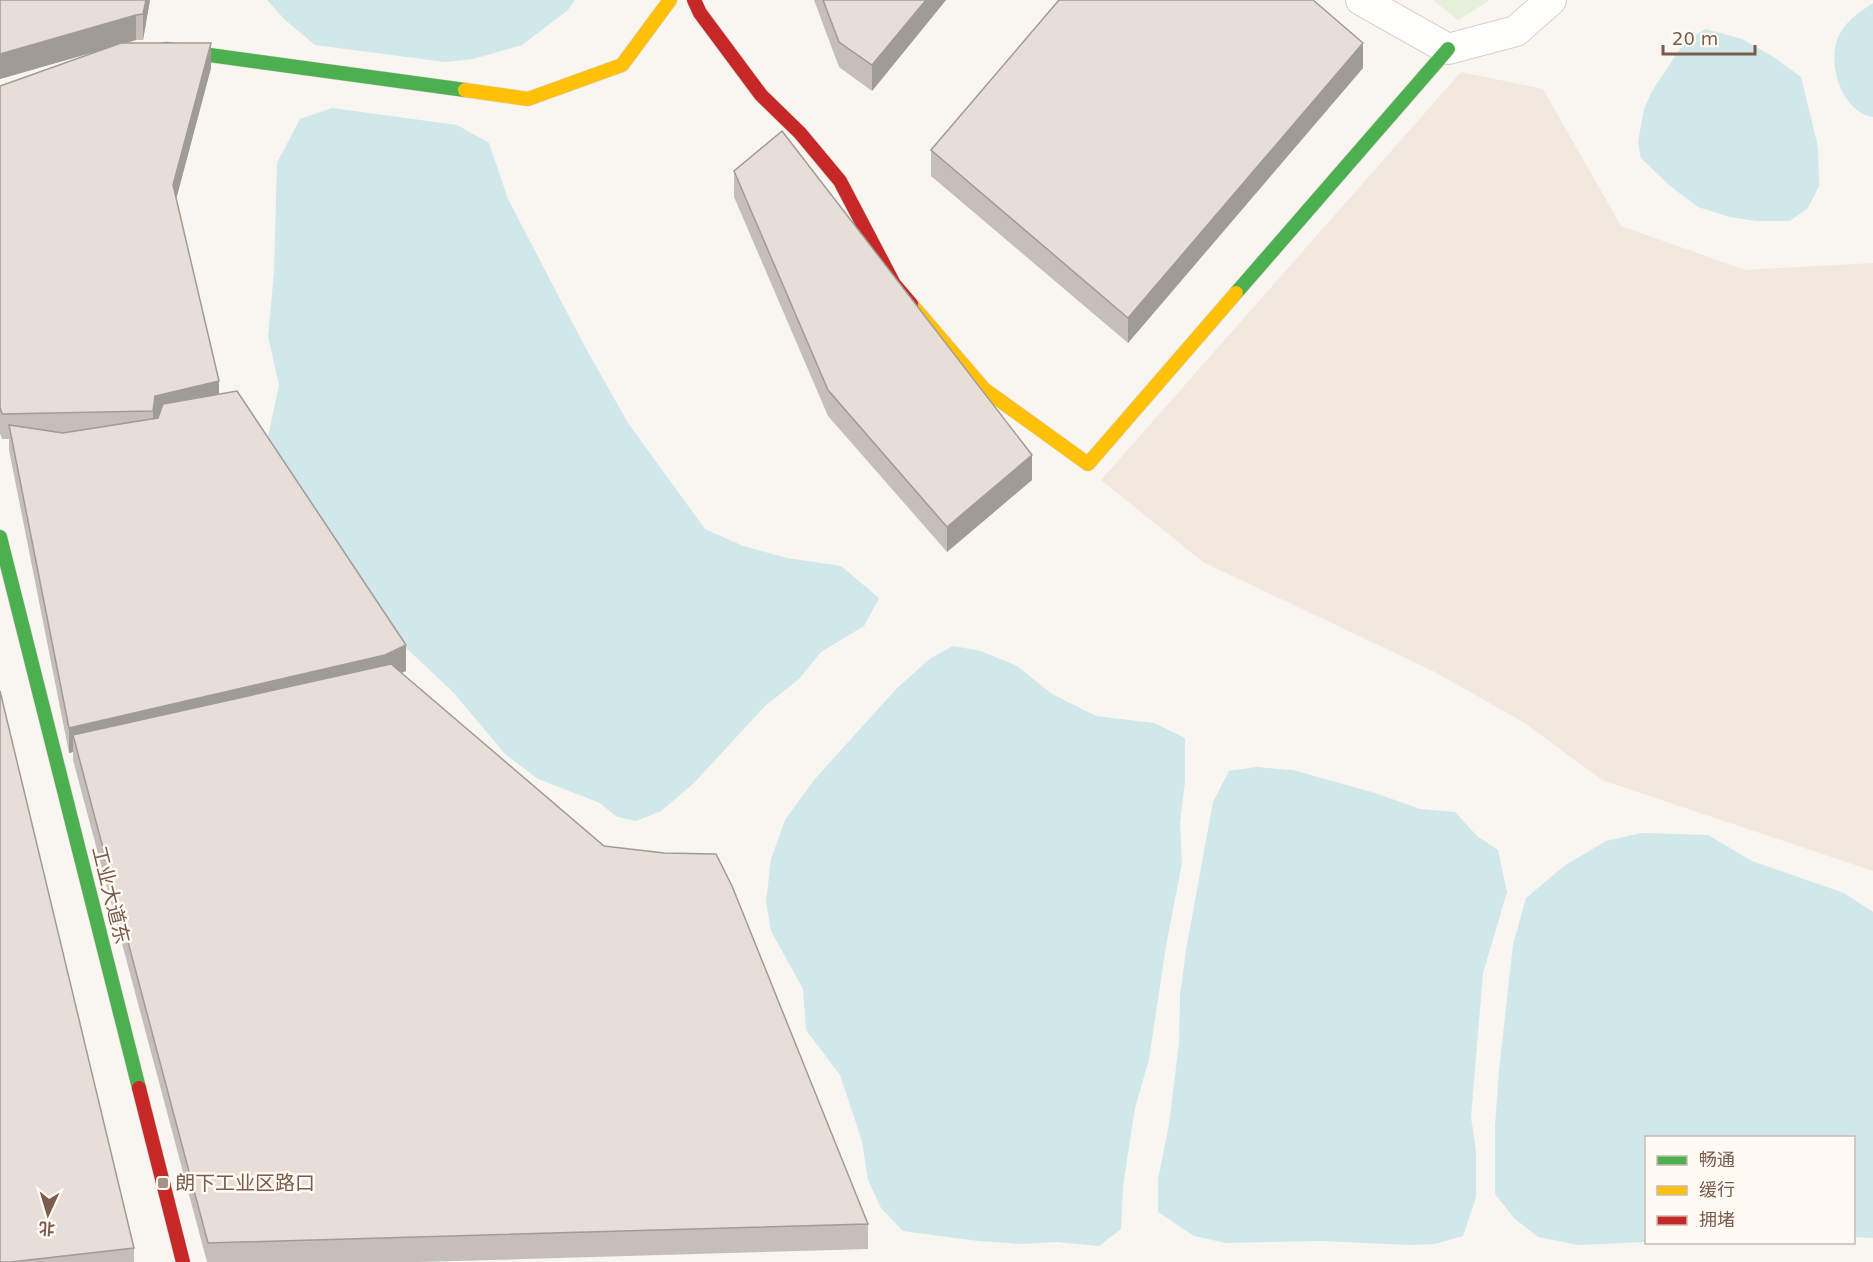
<svg xmlns="http://www.w3.org/2000/svg" width="1873" height="1262" font-family="'DejaVu Sans','Noto Sans SC',sans-serif">
<style>
.residential{fill:#f2e8de}
.green{fill:#e7f0db}
.water{fill:#d0e8ea}
.lines{fill:none;stroke-linecap:round;stroke-linejoin:round}
.street-casing{stroke:#d7d1cb;stroke-width:32}
.fast-casing{stroke:#d9d2cb;stroke-width:15}
.slow-casing{stroke:#d9d2cb;stroke-width:15}
.jam-casing{stroke:#d9d2cb;stroke-width:15}
.street{stroke:#fefefd;stroke-width:30}
.fast{stroke:#4caf50;stroke-width:14}
.slow{stroke:#ffc107;stroke-width:14}
.jam{stroke:#c62828;stroke-width:14}
.wall{fill:#c6bfb9}
.shaded-wall{fill:#a19b96}
.building{fill:#e6ded7;stroke:#a19b96;stroke-width:1.5}
.poi-dot{fill:#a69286;stroke:#fffaf3;stroke-width:2}
.labels{text-anchor:middle;dominant-baseline:central;stroke-width:5;stroke-linejoin:round;paint-order:stroke}
.street-label{font-size:20px;fill:#7a5c4d;stroke:#fffaf3}
.poi-label{font-size:20px;fill:#7a5c4d;stroke:#fffaf3;text-anchor:start}
</style>
<rect width="100%" height="100%" fill="#f9f5f0"/>
<path class="residential" d="M 1461,72 L 1543,89 L 1621,226 L 1745,270 L 1873,263 L 1873,871 L 1602,780 L 1523,722 L 1435,672 L 1203,562 L 1101,480 Z"/>
<path class="green" d="M 1433,0 L 1490,0 L 1458,20 Z"/>
<path class="water" d="M 267,0 L 575,0 L 568,10 L 522,45 L 473,59 L 445,62 L 315,45 L 285,20 Z
M 1873,3 L 1873,117 C 1842,112 1828,67 1837,40 C 1844,22 1858,13 1873,3 Z
M 1706,29 L 1742,39 L 1772,56 L 1801,77 L 1818,147 L 1819,186 L 1808,208 L 1790,221 L 1756,221 L 1730,217 L 1698,207 L 1669,185 L 1641,158 L 1638,142 L 1644,109 L 1652,91 L 1686,40 Z
M 332,108 L 457,125 L 489,143 L 508,199 L 584,345 L 628,423 L 705,529 L 743,546 L 787,558 L 841,566 L 879,598 L 864,626 L 821,652 L 799,679 L 765,706 L 694,783 L 661,811 L 636,821 L 617,817 L 600,803 L 538,779 L 505,754 L 453,692 L 404,646 L 274,455 L 268,437 L 279,385 L 268,337 L 274,272 L 277,163 L 300,119 Z
M 953,646 L 981,651 L 1017,666 L 1052,694 L 1096,716 L 1154,723 L 1185,738 L 1185,781 L 1180,823 L 1182,863 L 1166,946 L 1149,1059 L 1135,1108 L 1123,1186 L 1121,1229 L 1099,1246 L 1057,1242 L 1023,1244 L 978,1241 L 903,1231 L 881,1208 L 868,1180 L 862,1141 L 840,1075 L 806,1030 L 803,989 L 771,931 L 766,902 L 771,859 L 785,820 L 814,780 L 897,688 L 931,658 Z
M 1256,767 L 1293,770 L 1375,793 L 1420,809 L 1455,812 L 1477,836 L 1498,850 L 1507,892 L 1483,973 L 1471,1117 L 1476,1151 L 1476,1197 L 1463,1236 L 1435,1244 L 1410,1245 L 1321,1241 L 1226,1243 L 1194,1236 L 1158,1212 L 1158,1179 L 1169,1125 L 1179,1043 L 1180,996 L 1186,950 L 1213,802 L 1229,771 Z
M 1642,833 L 1708,835 L 1752,861 L 1844,893 L 1873,912 L 1873,1238 L 1854,1237 L 1854,1138 L 1646,1138 L 1646,1242 L 1578,1245 L 1538,1237 L 1514,1218 L 1495,1194 L 1495,1126 L 1499,1071 L 1513,945 L 1526,898 L 1564,866 L 1606,841 Z"/>
<g class="lines">
<defs>
<path id="street" d="M 1361,0 L 1448,49 L 1516,31 L 1551,0"/>
<path id="fast" d="M 166,49 L 465,90
M 1236,293 L 1448,49
M 0,537 L 139,1088"/>
<path id="slow" d="M 465,90 L 528,99 L 622,65 L 670,0
M 911,304 L 984,389 L 1088,464 L 1236,293"/>
<path id="jam" d="M 694,0 L 700,13 L 761,95 L 800,133 L 840,181 L 894,284 L 911,304
M 139,1088 L 183,1262"/>
</defs>
<use href="#street" class="street-casing"/>
<use href="#fast" class="fast-casing"/>
<use href="#slow" class="slow-casing"/>
<use href="#jam" class="jam-casing"/>
<use href="#street" class="street"/>
<use href="#fast" class="fast"/>
<use href="#slow" class="slow"/>
<use href="#jam" class="jam"/>
</g>
<path class="wall" d="M 0,0 L 150,0 L 143,40 L 136,40 L 126,43 L 211,68 L 176,199 L 219,394 L 406,671 L 401,673 L 868,1224 L 868,1249 L 420,1262 L 207,1262 L 73,760 L 73,752 L 69,753 L 9,450 L 9,439 L 2,439 L 0,433 L 0,86 L 98,51 L 0,79 Z
M 814,0 L 946,0 L 872,91 L 839,67 Z
M 1363,68 L 1128,343 L 931,176 L 931,150 Z
M 734,171 L 1032,480 L 947,552 L 828,416 L 734,197 Z
M 134,1248 L 134,1262 L 0,1262 Z"/>
<path class="shaded-wall" d="M 146,0 L 150,0 L 143,40 L 143,14 Z
M 926,0 L 946,0 L 872,91 L 872,65 Z
M 136,15 L 136,40 L 0,79 L 0,54 Z
M 211,43 L 211,68 L 173,211 L 173,185 Z
M 1363,43 L 1363,68 L 1128,343 L 1128,318 Z
M 219,381 L 219,406 L 153,436 L 153,411 L 155,396 Z
M 1032,455 L 1032,480 L 947,552 L 947,527 Z
M 406,645 L 406,671 L 385,680 L 73,735 L 73,752 L 69,753 L 69,728 Z"/>
<path class="building" d="M 0,0 L 146,0 L 143,14 L 136,15 L 0,54 Z
M 823,0 L 926,0 L 872,65 L 839,42 Z
M 1059,0 L 1313,0 L 1363,43 L 1128,318 L 931,150 Z
M 121,43 L 211,43 L 173,185 L 219,381 L 155,396 L 153,411 L 2,414 L 0,407 L 0,86 Z
M 782,131 L 1032,455 L 947,527 L 828,390 L 734,171 Z
M 237,391 L 406,645 L 385,655 L 69,728 L 9,425 L 63,433 L 158,418 L 163,404 Z
M 391,664 L 604,846 L 664,853 L 716,854 L 732,886 L 868,1224 L 208,1243 L 73,735 Z
M 0,691 L 134,1248 L 11,1262 L 0,1262 Z"/>
<rect class="poi-dot" x="157" y="1177" width="12" height="12" rx="3"/>
<g class="labels">
<g class="street-label">
<text transform="translate(111 895) rotate(76)">工业大道东</text>
</g>
<g class="poi-label">
<text x="175" y="1183">朗下工业区路口</text>
</g>
</g>
<rect x="1645" y="1136" width="210" height="108" fill="#fffaf3" stroke="#cabbb1" stroke-width="1.5"/>
<rect x="1657" y="1156" width="30" height="9" fill="#4caf50" stroke="#cabbb1" stroke-width="1.5"/>
<text x="1699" y="1166" font-size="18" fill="#7a5c4d">畅通</text>
<rect x="1657" y="1186" width="30" height="9" fill="#ffc107" stroke="#cabbb1" stroke-width="1.5"/>
<text x="1699" y="1196" font-size="18" fill="#7a5c4d">缓行</text>
<rect x="1657" y="1216" width="30" height="9" fill="#c62828" stroke="#cabbb1" stroke-width="1.5"/>
<text x="1699" y="1226" font-size="18" fill="#7a5c4d">拥堵</text>
<g transform="translate(48 1214) rotate(184)" stroke="#fffaf3" stroke-width="4.5" paint-order="stroke">
<path d="M0-4.5L10 22L0 15L-10 22Z" fill="#7a5c4d"/>
<text y="-9" font-size="16" font-weight="bold" text-anchor="middle" fill="#7a5c4d">北</text>
</g>
<path d="M1663 45v9h92v-9" fill="none" stroke="#7a5c4d" stroke-width="3"/>
<text x="1672" y="45" font-size="18" fill="#7a5c4d" stroke="#fffaf3" stroke-width="4.5" paint-order="stroke">20 m</text>
</svg>
